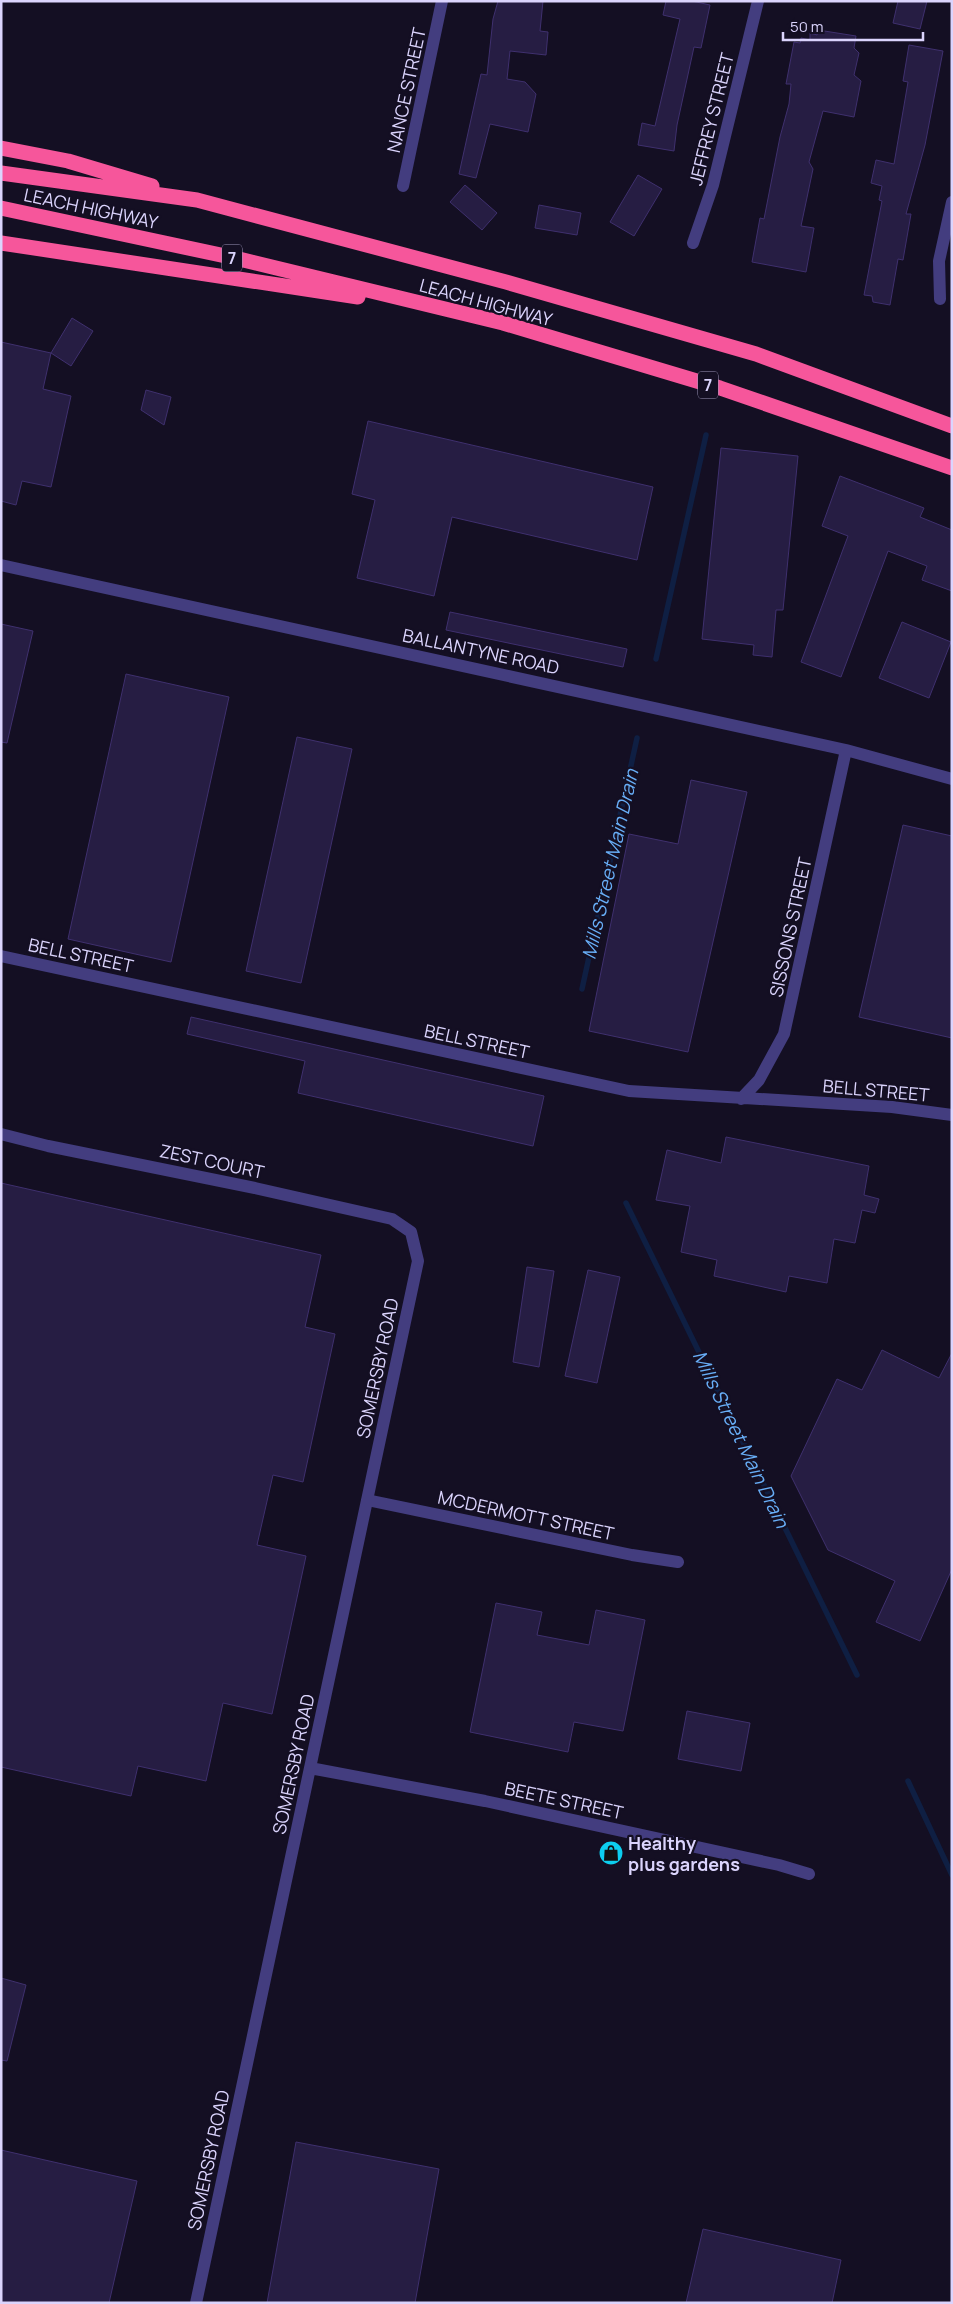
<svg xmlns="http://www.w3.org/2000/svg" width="953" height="2304" font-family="Manrope,sans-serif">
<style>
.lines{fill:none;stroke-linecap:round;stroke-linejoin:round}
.stream{stroke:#0f1f43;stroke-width:5.5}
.building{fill:#261d43;stroke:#3f306e}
.minor{stroke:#433d7f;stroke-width:12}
.motorway{stroke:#f6569b;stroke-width:15}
.labels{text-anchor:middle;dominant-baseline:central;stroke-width:4.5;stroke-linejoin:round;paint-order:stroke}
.shield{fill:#140f23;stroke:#9f99bc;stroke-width:1}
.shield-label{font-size:16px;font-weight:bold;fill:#dbd4fd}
.street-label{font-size:18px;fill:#dbd4fd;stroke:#140f23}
.poi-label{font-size:18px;font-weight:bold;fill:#dbd4fd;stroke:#140f23;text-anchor:start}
.water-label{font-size:19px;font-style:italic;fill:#68aef7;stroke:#140f23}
</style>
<rect width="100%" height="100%" fill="#140f23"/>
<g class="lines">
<path class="stream" d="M 656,659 L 706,435
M 582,989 L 637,738
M 626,1203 L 857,1675
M 908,1781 L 952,1875"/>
</g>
<path class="building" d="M 498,1 L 543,1 L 540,31 L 548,32 L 546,55 L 510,51 L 507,79 L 525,82 L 536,94 L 528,132 L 490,124 L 476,178 L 459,174 L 481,74 L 487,75 L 493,19 Z
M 666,1 L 692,1 L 710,5 L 701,48 L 694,47 L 677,125 L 674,151 L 638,145 L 642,123 L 655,126 L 680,19 L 663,15 Z
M 898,1 L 927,1 L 920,29 L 893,23 Z
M 818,30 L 856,36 L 854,48 L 859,53 L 854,75 L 861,81 L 854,117 L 823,111 L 809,162 L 813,169 L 801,226 L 814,228 L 806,272 L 752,262 L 760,218 L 764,219 L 780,137 L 789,104 L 791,84 L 786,84 L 794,42 L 800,43 L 801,38 L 810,40 L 810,33 L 817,35 Z
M 909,45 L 943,51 L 925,145 L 906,214 L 911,214 L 903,260 L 898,259 L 890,305 L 873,302 L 872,296 L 864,295 L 882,201 L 879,200 L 882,186 L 871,183 L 876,160 L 894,164 L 908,82 L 903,81 Z
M 638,175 L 662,189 L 634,236 L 610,222 Z
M 465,185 L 497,213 L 482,230 L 450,202 Z
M 539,205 L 581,213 L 577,235 L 535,228 Z
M 72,318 L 93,331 L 71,366 L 51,353 Z
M 1,342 L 51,353 L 43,389 L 71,396 L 51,487 L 22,481 L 16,505 L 1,501 Z
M 146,390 L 171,397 L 164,425 L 141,410 Z
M 368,421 L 653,487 L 637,560 L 452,517 L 434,596 L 357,578 L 375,500 L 352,494 Z
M 721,448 L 798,456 L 783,610 L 776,610 L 772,657 L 753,655 L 754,645 L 702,639 Z
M 840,476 L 924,508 L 920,517 L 952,530 L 952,591 L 922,580 L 927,566 L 888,551 L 841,677 L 801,662 L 848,536 L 822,526 Z
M 450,612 L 627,649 L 623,667 L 446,630 Z
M 902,622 L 951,642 L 929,698 L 879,678 Z
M 1,624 L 33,631 L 7,743 L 1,742 Z
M 126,674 L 229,697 L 171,962 L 68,939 Z
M 297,737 L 352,749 L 301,983 L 246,971 Z
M 691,780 L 747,792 L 688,1052 L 589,1031 L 629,834 L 678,844 Z
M 903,825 L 952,836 L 952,1038 L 859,1017 Z
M 191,1017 L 544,1096 L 533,1146 L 298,1093 L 305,1061 L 187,1034 Z
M 726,1137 L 869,1166 L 864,1195 L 879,1199 L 875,1213 L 862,1210 L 855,1243 L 834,1239 L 827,1283 L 789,1276 L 786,1292 L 714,1276 L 717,1260 L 681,1252 L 690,1206 L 656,1200 L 667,1150 L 721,1163 Z
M 1,1183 L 321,1255 L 305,1327 L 335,1334 L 303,1482 L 273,1475 L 257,1545 L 306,1556 L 272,1714 L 223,1703 L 206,1781 L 138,1766 L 131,1796 L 1,1767 Z
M 527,1267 L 554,1271 L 539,1367 L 513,1362 Z
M 588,1270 L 620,1277 L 597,1383 L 565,1376 Z
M 882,1350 L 939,1378 L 952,1353 L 952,1569 L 920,1641 L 876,1622 L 895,1581 L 828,1550 L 791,1476 L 837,1379 L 862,1390 Z
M 496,1603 L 542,1612 L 537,1635 L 589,1645 L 596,1610 L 645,1620 L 623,1731 L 574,1722 L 568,1752 L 470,1732 Z
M 687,1711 L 750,1723 L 741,1771 L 678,1759 Z
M 1,1978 L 26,1985 L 7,2061 L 1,2060 Z
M 296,2142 L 439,2169 L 415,2303 L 267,2303 Z
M 1,2150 L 137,2181 L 109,2303 L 1,2303 Z
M 703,2229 L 841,2260 L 832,2303 L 686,2303 Z"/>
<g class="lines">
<path class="minor" d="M 403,186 L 442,1
M 693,243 L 713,185 L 758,1
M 940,299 L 939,261 L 952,202
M 1,565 L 846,750 L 952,779
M 1,956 L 629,1091 L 892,1107 L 952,1115
M 741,1099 L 759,1080 L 784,1034 L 846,750
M 1,1134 L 48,1146 L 255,1188 L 392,1219 L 411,1232 L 418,1261 L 196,2303
M 367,1500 L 632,1555 L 678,1562
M 310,1768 L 485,1801 L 779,1865 L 809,1874"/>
<path class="motorway" d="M 1,148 L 68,161 L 152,186
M 1,173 L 197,200 L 506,282 L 756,354 L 952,426
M 1,208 L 235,258 L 503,323 L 720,388 L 952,468
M 1,243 L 358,297"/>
</g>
<defs>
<symbol id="shop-disc" viewBox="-11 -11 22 22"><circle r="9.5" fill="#0dceef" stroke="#140f23"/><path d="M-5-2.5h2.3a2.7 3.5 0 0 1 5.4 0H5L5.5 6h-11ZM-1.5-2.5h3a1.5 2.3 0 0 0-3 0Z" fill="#111"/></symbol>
</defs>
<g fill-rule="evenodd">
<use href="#shop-disc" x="597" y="1839" width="28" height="28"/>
</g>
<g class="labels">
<g class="shield">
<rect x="222" y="244.5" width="20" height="27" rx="4"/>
<rect x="698" y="371.5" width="20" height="27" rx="4"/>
</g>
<g class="shield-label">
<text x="232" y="258">7</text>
<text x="708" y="385">7</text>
</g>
<g class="street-label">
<text transform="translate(406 90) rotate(-78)">NANCE STREET</text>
<text transform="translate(711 119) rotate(-76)">JEFFREY STREET</text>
<text transform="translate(91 208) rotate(12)">LEACH HIGHWAY</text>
<text transform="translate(486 302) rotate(15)">LEACH HIGHWAY</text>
<text transform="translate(481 651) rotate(12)">BALLANTYNE ROAD</text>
<text transform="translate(790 927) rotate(-78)">SISSONS STREET</text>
<text transform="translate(81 955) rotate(12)">BELL STREET</text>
<text transform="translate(477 1041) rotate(12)">BELL STREET</text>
<text transform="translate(876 1090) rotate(5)">BELL STREET</text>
<text transform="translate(212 1161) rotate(12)">ZEST COURT</text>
<text transform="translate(377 1368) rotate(-78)">SOMERSBY ROAD</text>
<text transform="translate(526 1515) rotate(12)">MCDERMOTT STREET</text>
<text transform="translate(293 1764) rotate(-78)">SOMERSBY ROAD</text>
<text transform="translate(564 1800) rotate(12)">BEETE STREET</text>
<text transform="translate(208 2160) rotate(-78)">SOMERSBY ROAD</text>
</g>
<g class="poi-label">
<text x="628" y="1843">Healthy<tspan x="628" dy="21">plus gardens</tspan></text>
</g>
<g class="water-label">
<text transform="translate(610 864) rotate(-77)">Mills Street Main Drain</text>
<text transform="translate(741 1439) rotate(64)">Mills Street Main Drain</text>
</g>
</g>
<rect width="953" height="2304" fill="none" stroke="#dbd4fd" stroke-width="5"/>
<path d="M783 32v8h140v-8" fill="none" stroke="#dbd4fd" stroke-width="2.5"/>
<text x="790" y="32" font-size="15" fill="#dbd4fd" stroke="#140f23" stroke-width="4" paint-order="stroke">50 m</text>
</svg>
